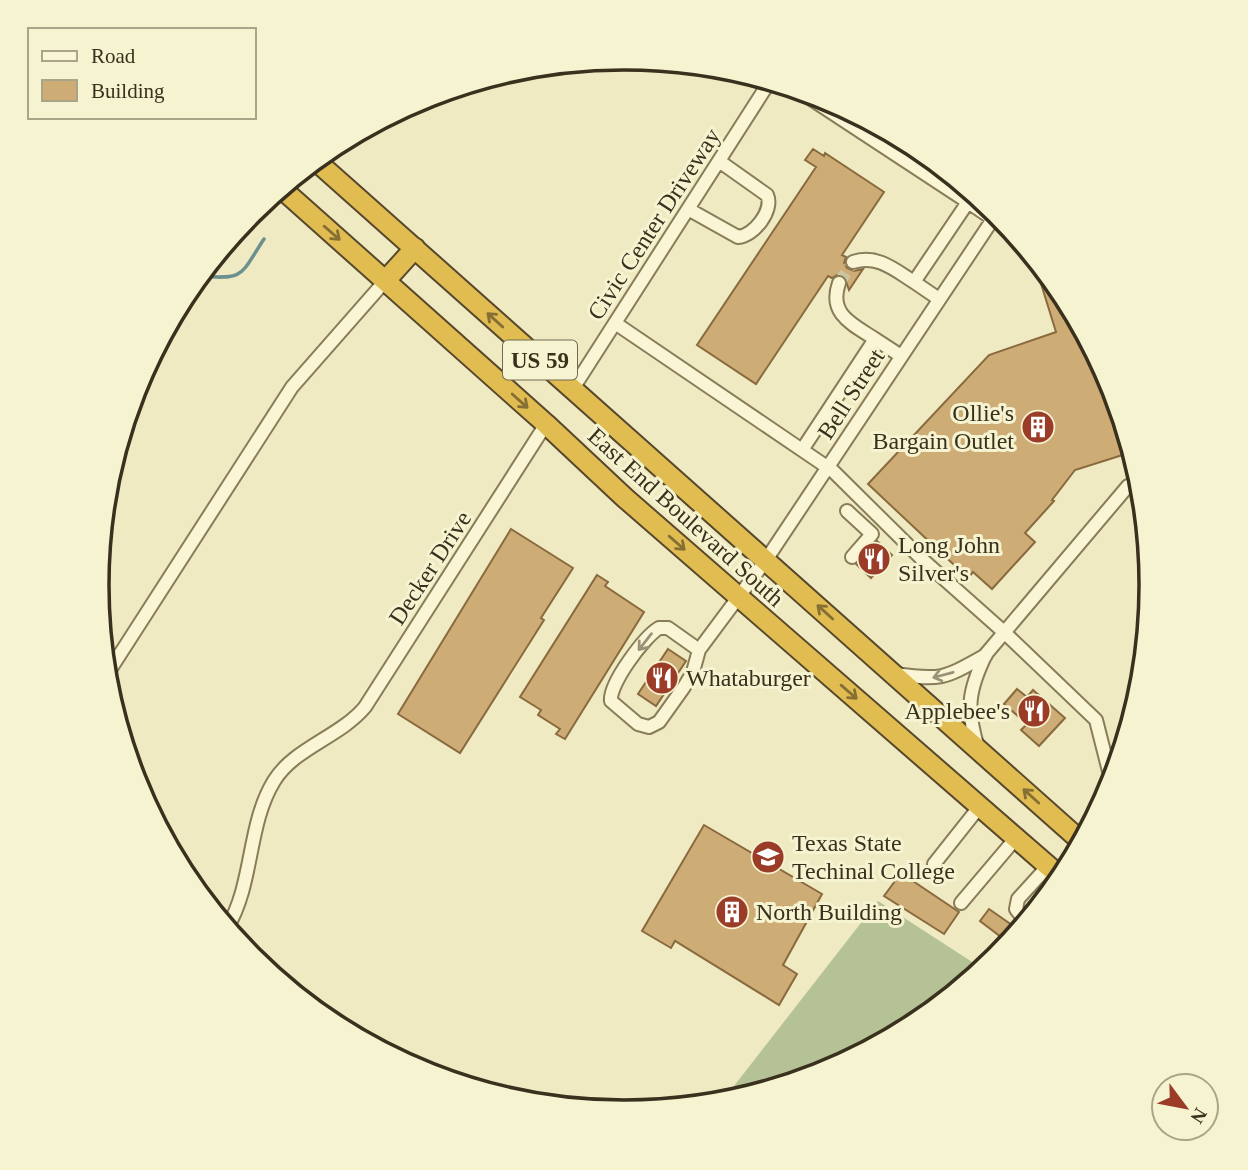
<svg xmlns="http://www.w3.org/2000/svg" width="1248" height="1170" font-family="Georgia,serif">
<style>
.cemetery{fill:#b4c295}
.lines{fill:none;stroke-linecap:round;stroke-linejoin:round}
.stream{stroke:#6b908e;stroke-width:3.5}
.building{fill:#ceac76;stroke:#896a3e;stroke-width:2}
.minor-tunnel{stroke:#cbc5a1;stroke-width:12;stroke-dasharray:12 6;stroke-linecap:butt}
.minor-casing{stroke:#897c58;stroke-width:16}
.highway-casing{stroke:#57482d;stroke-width:23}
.minor{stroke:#faf6d5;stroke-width:12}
.highway{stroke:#e1bc50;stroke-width:19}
.oneway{stroke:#856f34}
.oneway2{stroke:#9a9379}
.labels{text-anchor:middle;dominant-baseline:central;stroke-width:6;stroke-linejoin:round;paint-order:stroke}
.shield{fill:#f6f3d1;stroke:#726a53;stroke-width:2}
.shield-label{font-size:23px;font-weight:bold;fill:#39301d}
.street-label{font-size:24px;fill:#39301d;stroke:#f6f3d1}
.poi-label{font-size:24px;fill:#39301d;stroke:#f6f3d1;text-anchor:start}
.rim{fill:none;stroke:#39301d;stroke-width:3.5}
</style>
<rect width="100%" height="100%" fill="#efeac2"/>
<path class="cemetery" d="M 878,901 L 983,969 L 917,1024 L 825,1072 L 749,1095 L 734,1086 Z"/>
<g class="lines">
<path class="stream" d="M 354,134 L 355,137
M 197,279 L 200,276 C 246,280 240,275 264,239"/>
</g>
<path class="building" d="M 813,149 L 824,156 L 825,153 L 884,192 L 842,255 L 846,257 L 844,263 L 847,268 L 854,271 L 863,269 L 849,290 L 844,276 L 837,275 L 832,278 L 828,276 L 756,384 L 697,345 L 816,167 L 805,160 Z
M 1046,272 L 1063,292 L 1111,384 L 1132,452 L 1075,470 L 1052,500 L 1054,501 L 1025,533 L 1035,542 L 992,589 L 973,572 L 968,578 L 868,484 L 989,355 L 1056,332 L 1038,274 Z
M 511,529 L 573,568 L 541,618 L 544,620 L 460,753 L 398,714 Z
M 877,541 L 892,555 L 871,578 L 856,564 Z
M 597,575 L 608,582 L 605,586 L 644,612 L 565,739 L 556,734 L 560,729 L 538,715 L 541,710 L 520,697 Z
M 668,649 L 686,661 L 656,706 L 638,694 Z
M 1017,689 L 1027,697 L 1033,690 L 1065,718 L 1039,746 L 1021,730 L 1027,724 L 1004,704 Z
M 704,825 L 822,894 L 783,965 L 797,974 L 779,1005 L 675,941 L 671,948 L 642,931 Z
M 901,873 L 959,912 L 944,934 L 884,896 Z
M 989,909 L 1019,930 L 1009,943 L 980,921 Z"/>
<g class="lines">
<path class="minor-tunnel" d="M 839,283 L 853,262"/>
<defs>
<path id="minor" d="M 796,89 L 968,202
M 688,209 L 738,237 C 754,236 774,210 767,195 L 719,161
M 853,262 C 877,254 895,270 914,282
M 839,283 C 828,314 852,324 875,339
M 939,299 L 914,282 L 968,202 L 993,219
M 615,323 L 802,450
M 901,356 L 875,339 L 802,450 L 833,471 L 924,561 L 1005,633 L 1096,720 L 1112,783
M 572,390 L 770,81
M 847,511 L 872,534 L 852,557
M 699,650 L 668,628 L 659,628 C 644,637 609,684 611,701 L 638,724 L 649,727 L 659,722 L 684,687 L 693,672 L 699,650 L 766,560 L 997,213
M 895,674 C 942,681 945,678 986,655
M 106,676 L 292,387 L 386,280
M 978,748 C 966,709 968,691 986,654 L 1128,486 L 1141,481
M 934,864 L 980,806
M 961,903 L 1016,838
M 1026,922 L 1016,909 L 1018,899 L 1048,866
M 227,928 C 254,883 247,825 274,781 C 294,748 340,737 365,707 L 546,424"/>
<path id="highway" d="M 315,160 L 1082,842
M 281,188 L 546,424 L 625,498 L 1062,878
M 386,280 L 415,248"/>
</defs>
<use href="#minor" class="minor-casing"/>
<use href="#highway" class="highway-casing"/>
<use href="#minor" class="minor"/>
<use href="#highway" class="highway"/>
</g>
<defs><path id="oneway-shaft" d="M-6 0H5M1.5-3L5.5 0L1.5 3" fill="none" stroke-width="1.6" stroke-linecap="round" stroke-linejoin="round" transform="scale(1.75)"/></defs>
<g class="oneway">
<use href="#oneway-shaft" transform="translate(332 233) rotate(41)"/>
<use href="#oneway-shaft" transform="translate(495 320) rotate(-138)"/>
<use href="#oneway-shaft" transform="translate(520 401) rotate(42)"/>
<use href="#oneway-shaft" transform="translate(677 543) rotate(41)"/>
<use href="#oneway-shaft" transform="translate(825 612) rotate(-138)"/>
<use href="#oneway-shaft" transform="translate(849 692) rotate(41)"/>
<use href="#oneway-shaft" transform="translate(1031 796) rotate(-138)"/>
</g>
<g class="oneway2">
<use href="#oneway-shaft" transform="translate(645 642) rotate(128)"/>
<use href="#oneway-shaft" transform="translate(943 675) rotate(165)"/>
</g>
<defs>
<symbol id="building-disc" viewBox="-11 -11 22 22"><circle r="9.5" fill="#9a3c27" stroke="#f6f3d1"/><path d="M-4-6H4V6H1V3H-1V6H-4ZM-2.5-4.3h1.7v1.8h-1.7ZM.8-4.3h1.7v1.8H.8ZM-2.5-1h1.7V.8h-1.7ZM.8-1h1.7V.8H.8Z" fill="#fff"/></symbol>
<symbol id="restaurant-disc" viewBox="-11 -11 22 22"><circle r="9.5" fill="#9a3c27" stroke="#f6f3d1"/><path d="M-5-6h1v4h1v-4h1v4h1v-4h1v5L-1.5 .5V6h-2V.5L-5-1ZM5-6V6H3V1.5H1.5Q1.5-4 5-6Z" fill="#fff"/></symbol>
<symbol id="university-disc" viewBox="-11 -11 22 22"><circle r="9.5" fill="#9a3c27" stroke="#f6f3d1"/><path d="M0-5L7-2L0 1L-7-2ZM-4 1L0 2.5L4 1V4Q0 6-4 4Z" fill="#fff"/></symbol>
</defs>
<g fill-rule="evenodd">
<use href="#building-disc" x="1019" y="408" width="38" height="38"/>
<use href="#restaurant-disc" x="855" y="540" width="38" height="38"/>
<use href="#restaurant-disc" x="643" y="659" width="38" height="38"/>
<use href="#restaurant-disc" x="1015" y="692" width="38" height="38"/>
<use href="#university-disc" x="749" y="838" width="38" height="38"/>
<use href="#building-disc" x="713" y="893" width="38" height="38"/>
</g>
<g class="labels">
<rect class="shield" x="503" y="340.5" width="74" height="39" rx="5"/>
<g class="shield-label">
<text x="540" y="360">US 59</text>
</g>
<g class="street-label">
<text transform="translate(654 224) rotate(-57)">Civic Center Driveway</text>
<text transform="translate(851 394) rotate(-57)">Bell Street</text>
<text transform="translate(686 517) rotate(42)">East End Boulevard South</text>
<text transform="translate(430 568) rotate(-57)">Decker Drive</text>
</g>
<g class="poi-label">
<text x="1014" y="413" text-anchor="end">Ollie's<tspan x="1014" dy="28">Bargain Outlet</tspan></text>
<text x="898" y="545">Long John<tspan x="898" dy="28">Silver's</tspan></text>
<text x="686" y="678">Whataburger</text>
<text x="1010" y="711" text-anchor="end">Applebee's</text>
<text x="792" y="843">Texas State<tspan x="792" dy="28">Techinal College</tspan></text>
<text x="756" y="912">North Building</text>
</g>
</g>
<path d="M0 0H1248V1170H0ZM109 585a515 515 0 1 1 1030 0a515 515 0 1 1-1030 0Z" fill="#f6f3d1" fill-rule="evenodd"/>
<path class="rim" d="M109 585a515 515 0 1 1 1030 0a515 515 0 1 1-1030 0Z"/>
<rect x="28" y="28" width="228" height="91" fill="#f6f3d1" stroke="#aaa589" stroke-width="2"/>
<rect x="42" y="51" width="35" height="10" fill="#faf6d5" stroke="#aaa589" stroke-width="2"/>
<text x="91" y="63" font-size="21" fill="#39301d">Road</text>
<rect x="42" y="80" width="35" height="21" fill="#ceac76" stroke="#aaa589" stroke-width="2"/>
<text x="91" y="98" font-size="21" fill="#39301d">Building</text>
<g transform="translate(1185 1107) rotate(122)"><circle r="33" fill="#f6f3d1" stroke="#aaa589" stroke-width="2"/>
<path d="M0-5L12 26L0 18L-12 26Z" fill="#9a3c27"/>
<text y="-10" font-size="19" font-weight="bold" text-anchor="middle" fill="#39301d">N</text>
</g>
</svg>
